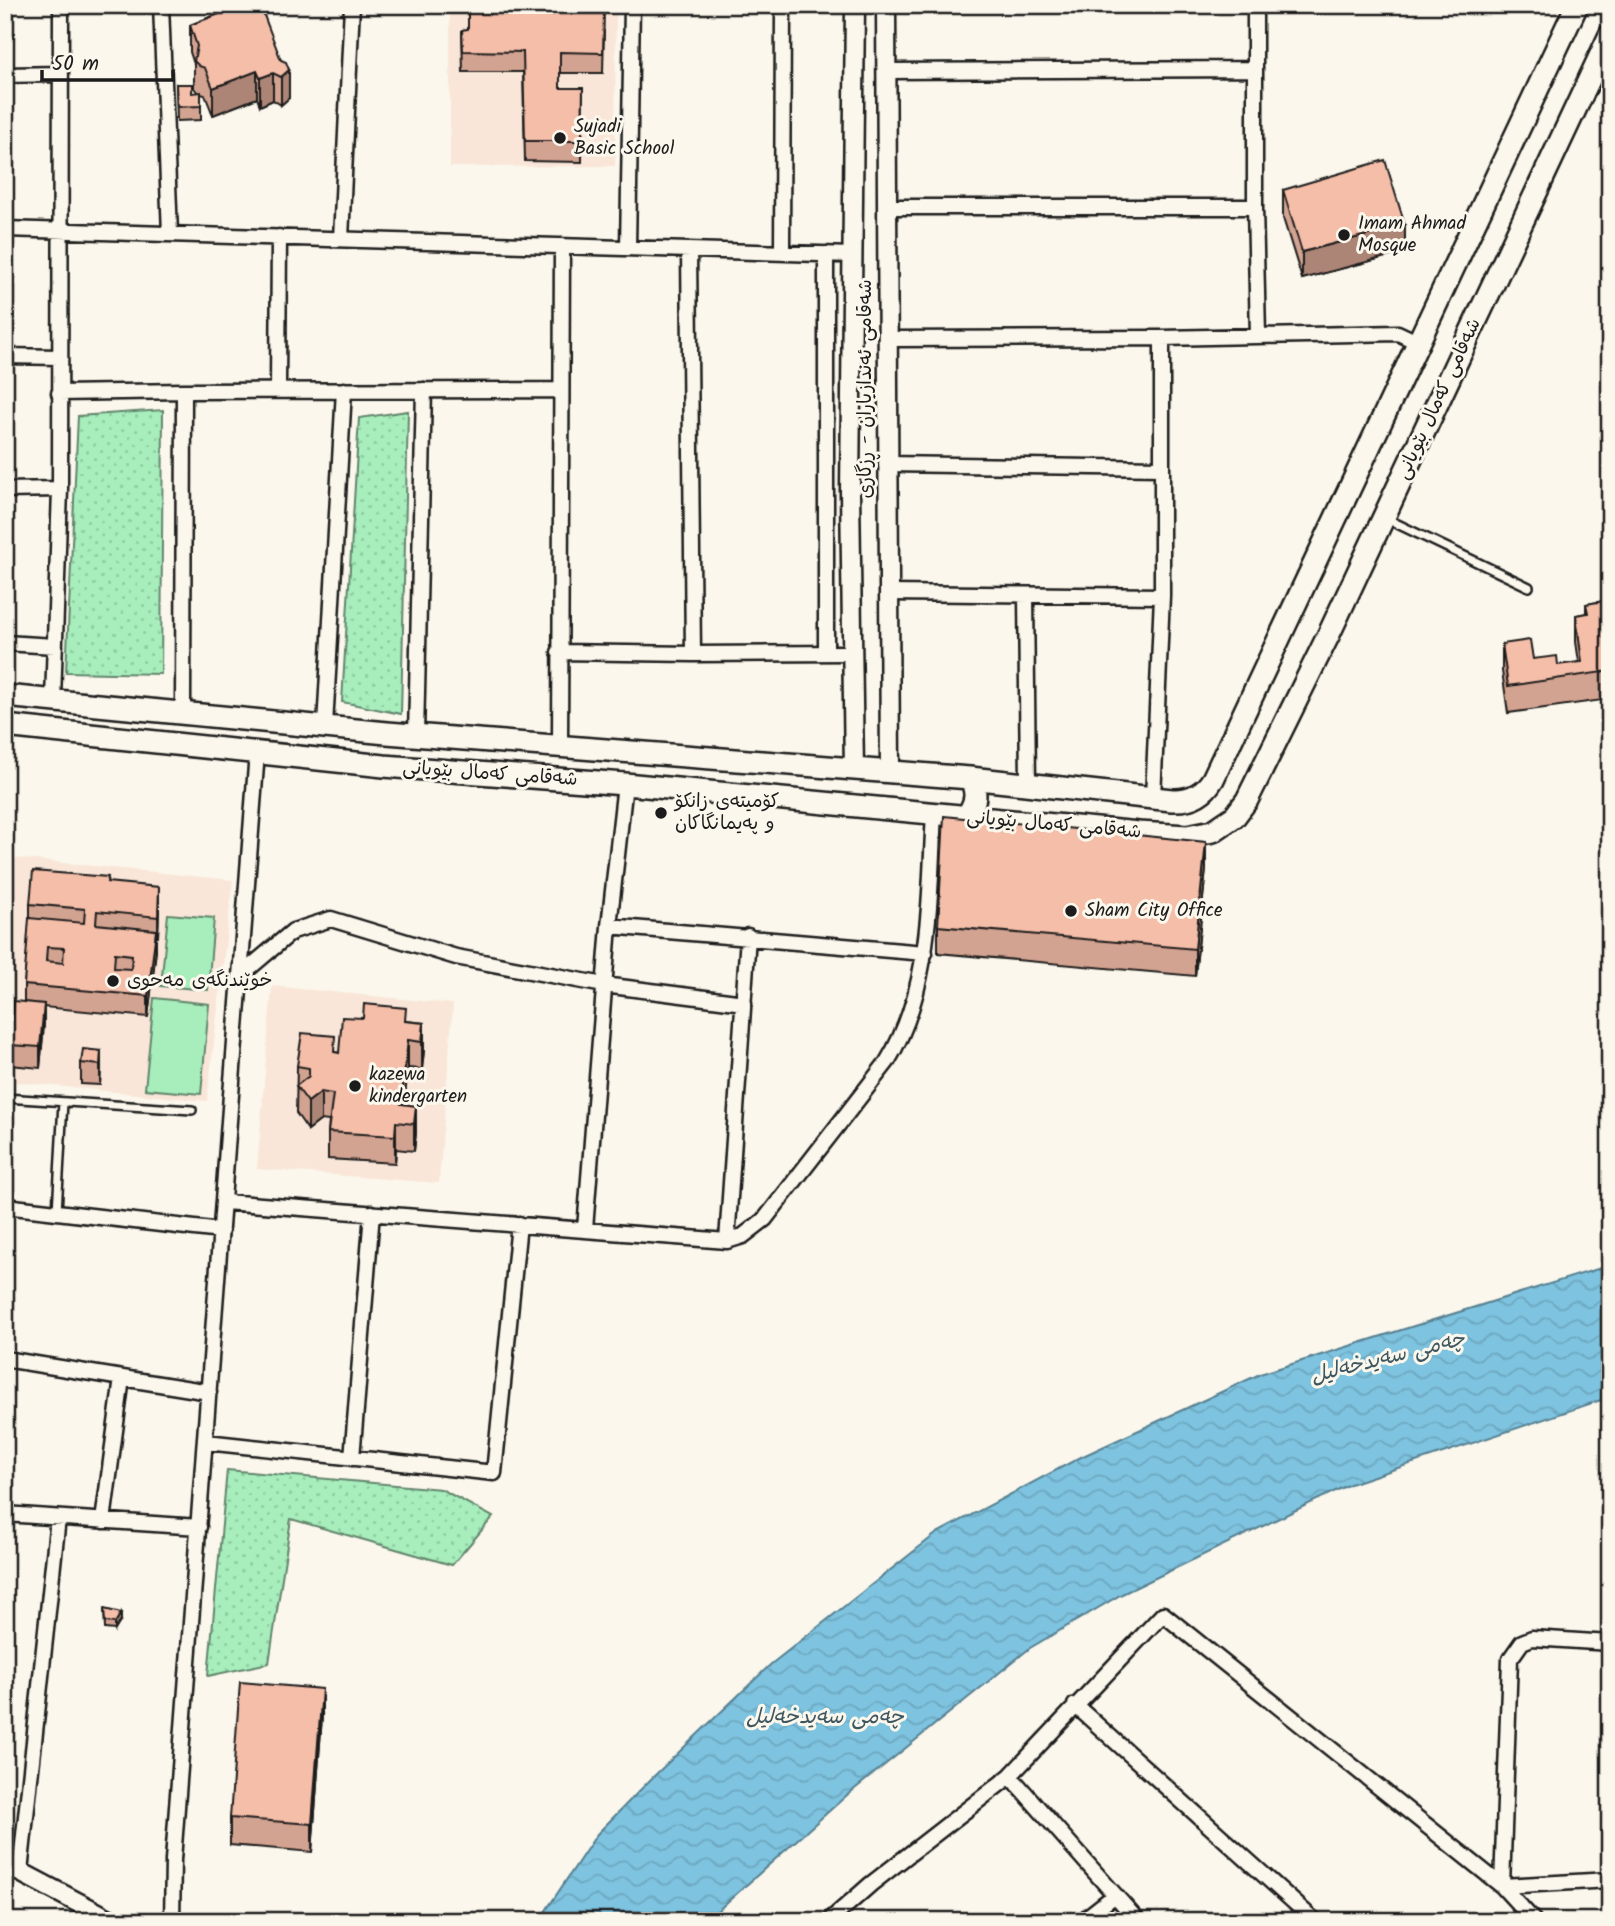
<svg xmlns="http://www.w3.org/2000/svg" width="1615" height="1926" font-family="Kalam,'Playpen Sans Arabic',sans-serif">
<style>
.built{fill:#f9e6d8}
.park{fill:url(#park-dots);stroke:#62856c;stroke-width:2}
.pitch{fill:#a7eebc;stroke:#62856c;stroke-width:2}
.water{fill:url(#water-waves);stroke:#578091;stroke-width:2}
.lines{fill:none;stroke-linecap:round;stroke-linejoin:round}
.service-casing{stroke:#1c1c1c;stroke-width:12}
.minor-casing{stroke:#1c1c1c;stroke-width:19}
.tertiary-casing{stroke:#1c1c1c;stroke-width:23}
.secondary-casing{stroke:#1c1c1c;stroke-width:26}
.service{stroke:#fbf7ec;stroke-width:7}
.minor{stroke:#fbf7ec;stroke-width:14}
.tertiary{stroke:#fbf7ec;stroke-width:18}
.secondary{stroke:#fbf7ec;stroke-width:21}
.wall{fill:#d3a391;stroke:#1c1c1c;stroke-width:2}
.shaded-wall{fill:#ac8576;stroke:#1c1c1c;stroke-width:2}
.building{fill:#f5bea9;stroke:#1c1c1c;stroke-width:2;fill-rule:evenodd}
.poi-dot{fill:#1c1c1c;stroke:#fbf7ec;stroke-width:2.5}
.labels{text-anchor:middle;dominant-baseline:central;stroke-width:6;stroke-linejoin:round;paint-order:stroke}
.poi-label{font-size:19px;fill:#1c1c1c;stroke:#fbf7ec;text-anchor:start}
.street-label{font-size:19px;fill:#1c1c1c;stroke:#fbf7ec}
.water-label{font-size:21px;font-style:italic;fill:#3e5660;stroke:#fbf7ec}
</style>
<defs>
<pattern id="park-dots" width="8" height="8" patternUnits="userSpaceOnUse" patternTransform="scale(1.75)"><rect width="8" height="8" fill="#a7eebc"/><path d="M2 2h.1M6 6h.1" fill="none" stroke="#8fcca1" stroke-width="1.8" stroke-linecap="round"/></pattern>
<pattern id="water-waves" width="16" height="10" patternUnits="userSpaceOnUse" patternTransform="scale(1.75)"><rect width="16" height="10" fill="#7ec3df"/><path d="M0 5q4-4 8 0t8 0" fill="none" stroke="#6ca7bf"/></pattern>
</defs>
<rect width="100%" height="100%" fill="#fbf7ec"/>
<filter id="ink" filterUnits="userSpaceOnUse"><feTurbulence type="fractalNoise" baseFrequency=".0143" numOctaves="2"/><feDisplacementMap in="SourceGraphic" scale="14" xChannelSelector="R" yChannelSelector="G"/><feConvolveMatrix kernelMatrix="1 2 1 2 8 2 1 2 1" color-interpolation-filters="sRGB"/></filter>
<g filter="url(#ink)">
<path class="built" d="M 450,5 L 616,5 L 615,166 L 450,167 Z
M 5,857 L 233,880 L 207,1101 L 5,1081 Z
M 272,986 L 453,1004 L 439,1183 L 257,1169 Z"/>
<path class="park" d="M 163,410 L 161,674 L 66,672 L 78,416 Z
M 408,411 L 401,714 L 342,702 L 359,418 Z
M 227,1470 L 441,1489 L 493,1517 L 452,1565 L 291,1519 L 269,1663 L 208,1676 Z"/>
<path class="pitch" d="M 168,914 L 214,918 L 208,990 L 161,986 Z
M 154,998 L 209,1004 L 201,1094 L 145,1089 Z"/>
<path class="water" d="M 1610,1265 L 1610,1397 L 1350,1484 L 1122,1594 L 1030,1648 L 846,1796 L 706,1921 L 539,1921 L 597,1834 L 652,1778 L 770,1665 L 937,1533 L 1081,1457 L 1260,1374 Z"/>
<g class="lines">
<defs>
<path id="service" d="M 1387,519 L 1529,587
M 5,1098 L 192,1110
M 57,1212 L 63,1102"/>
<path id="minor" d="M 161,5 L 170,234
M 1255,5 L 1255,207
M 886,71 L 1255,69
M 5,75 L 61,74
M 886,207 L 1255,207 L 1258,335
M 5,229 L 852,255
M 341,239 L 352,5
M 628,248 L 632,5
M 689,250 L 693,654
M 782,253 L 783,5
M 826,254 L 826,653
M 886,339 L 1162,338 L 1398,333 L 1417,342
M 5,356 L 59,357
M 278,390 L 279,237
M 59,393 L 184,391 L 561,390
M 886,464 L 1162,468
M 5,490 L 60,489
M 888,593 L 1162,596
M 1026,595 L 1028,784
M 5,643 L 55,646
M 559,652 L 693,654 L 852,653
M 53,700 L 60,489 L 61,5
M 183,712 L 184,391
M 325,726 L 344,390
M 416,735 L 424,390
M 560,746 L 562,246
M 1153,798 L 1162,596 L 1162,338
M 609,926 L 925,953
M 241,975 L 293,931 L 331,919 L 456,957 L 604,985 L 744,1003
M 224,1202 L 727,1241 L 743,1236 L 765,1219 L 887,1062 C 932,989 929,897 934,813
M 5,1206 L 221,1231
M 585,1229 L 609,926 L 625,784
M 727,1241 L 748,936
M 5,1359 L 209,1392
M 206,1442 L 494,1473 L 519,1224
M 352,1458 L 372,1213
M 5,1514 L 199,1527
M 103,1521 L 122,1378
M 1610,1643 L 1532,1638 L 1522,1642 L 1510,1659 L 1502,1886 L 1610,1880
M 1075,1705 L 1315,1921
M 1010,1776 L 1138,1921
M 20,1872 L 58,1518
M 172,1921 L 173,1860 L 257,752
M 829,1921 L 871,1884 L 1010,1776 L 1163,1614 L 1502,1886 L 1534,1921
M 1082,1921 L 1114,1896"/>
<path id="tertiary" d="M 886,5 L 890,772
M 854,770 L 850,492 L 855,5
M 5,1864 L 113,1921"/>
<path id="secondary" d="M 5,696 L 387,733 L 970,778 L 1172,800 C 1190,801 1204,794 1213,779 L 1577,5
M 5,726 L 384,766 L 625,784 L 1139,833 L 1187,836 L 1213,831 L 1235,816 L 1247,800 L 1329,634 L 1610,35
M 967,816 C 976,802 978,793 970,778"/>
</defs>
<use href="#service" class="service-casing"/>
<use href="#minor" class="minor-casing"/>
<use href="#tertiary" class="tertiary-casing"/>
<use href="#secondary" class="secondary-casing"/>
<use href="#service" class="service"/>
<use href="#minor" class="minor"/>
<use href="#tertiary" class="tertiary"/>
<use href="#secondary" class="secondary"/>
</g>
<path class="wall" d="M 230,5 L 263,5 L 263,12 L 289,98 L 281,105 L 273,100 L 260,106 L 257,98 L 213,115 L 205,95 L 201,94 L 201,120 L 177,121 L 176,84 L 192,93 L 198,93 L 194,88 L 194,64 L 190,52 L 190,25 L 230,9 Z
M 548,10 L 604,31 L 603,73 L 560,73 L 560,88 L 583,88 L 582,162 L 525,161 L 523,72 L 463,72 L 462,30 L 468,29 Z
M 1283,190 L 1405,252 L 1302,279 L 1283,218 Z
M 1610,600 L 1610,699 L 1508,713 L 1502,671 L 1502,644 L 1533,659 L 1558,665 L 1579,662 L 1576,642 L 1576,615 L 1586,613 L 1586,604 Z
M 1206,869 L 1195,976 L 938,953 L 938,926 Z
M 108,882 L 159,908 L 158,937 L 156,937 L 156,950 L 148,1017 L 44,1007 L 44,1024 L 40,1068 L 10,1065 L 10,1045 L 24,1002 L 24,985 L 30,918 L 30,904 Z
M 406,1021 L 424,1023 L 424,1050 L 422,1069 L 408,1068 L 404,1104 L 416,1106 L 416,1133 L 414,1151 L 396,1149 L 395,1163 L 328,1159 L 328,1132 L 329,1121 L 321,1120 L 308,1130 L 296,1113 L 297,1066 L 335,1052 L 339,1053 Z
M 101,1051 L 100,1085 L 81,1084 L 81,1063 Z
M 104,1609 L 121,1620 L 115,1630 L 105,1629 Z
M 322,1716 L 312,1852 L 230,1845 L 230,1818 Z"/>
<path class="shaded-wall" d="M 289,70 L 289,98 L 281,105 L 281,77 Z
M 257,71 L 257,98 L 213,115 L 213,88 Z
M 273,73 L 273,100 L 260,106 L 260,78 Z
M 1405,225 L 1405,252 L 1302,279 L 1302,252 Z
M 1206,842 L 1206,869 L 1195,976 L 1195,949 Z
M 159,887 L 159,908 L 158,937 L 158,917 Z
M 156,930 L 156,950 L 148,1017 L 148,996 Z
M 44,1004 L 44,1024 L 40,1068 L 40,1047 Z
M 424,1023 L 424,1050 L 422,1069 L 422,1042 Z
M 408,1040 L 408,1068 L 402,1123 L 401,1104 Z
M 101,1051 L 101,1071 L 100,1085 L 100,1065 Z
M 321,1092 L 321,1120 L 308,1130 L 308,1102 Z
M 416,1106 L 416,1133 L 414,1151 L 414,1124 Z
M 396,1122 L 396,1149 L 395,1163 L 395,1136 Z
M 121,1613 L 121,1620 L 115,1630 L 115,1623 Z
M 322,1689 L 322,1716 L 312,1852 L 312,1824 Z"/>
<path class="building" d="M 231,5 L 260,5 L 281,60 L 286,62 L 289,70 L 281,77 L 273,73 L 260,78 L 257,71 L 213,88 L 205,68 L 199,66 L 194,61 L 197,46 L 190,25 L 233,9 Z
M 468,5 L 548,5 L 548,10 L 604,10 L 603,53 L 560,52 L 560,88 L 583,88 L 582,141 L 525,141 L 523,52 L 463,51 L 462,30 L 468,29 Z
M 176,84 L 192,84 L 192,93 L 201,92 L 201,106 L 177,107 Z
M 1385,160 L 1405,225 L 1302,252 L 1283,190 Z
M 1610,600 L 1610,671 L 1508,686 L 1502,644 L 1530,640 L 1533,659 L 1557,656 L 1558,665 L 1582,662 L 1576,615 L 1588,613 L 1586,604 Z
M 944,816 L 1206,842 L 1195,949 L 938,926 Z
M 33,871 L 108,877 L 107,882 L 159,887 L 158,917 L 97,911 L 96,924 L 156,930 L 148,996 L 24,985 L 29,918 L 84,923 L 85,909 L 30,904 ZM 47,947 L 64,948 L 63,963 L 46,961 ZM 115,953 L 132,955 L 131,969 L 114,968 Z
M 14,1001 L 44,1004 L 40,1047 L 10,1045 Z
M 364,1004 L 406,1008 L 405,1021 L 424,1023 L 422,1042 L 408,1040 L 401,1104 L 416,1106 L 414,1124 L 396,1122 L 395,1136 L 328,1132 L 333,1094 L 321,1092 L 308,1102 L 296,1086 L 309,1076 L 309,1068 L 297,1066 L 302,1033 L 335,1036 L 334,1052 L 339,1053 L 342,1017 L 363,1018 Z
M 83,1049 L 101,1051 L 100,1065 L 81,1063 Z
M 104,1609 L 121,1613 L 115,1623 L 105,1622 Z
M 240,1682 L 322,1689 L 312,1824 L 230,1818 Z"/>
</g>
<g class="poi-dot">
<circle cx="560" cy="138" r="7"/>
<circle cx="1344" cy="235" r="7"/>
<circle cx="661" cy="813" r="7"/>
<circle cx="1071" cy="911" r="7"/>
<circle cx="113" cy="981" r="7"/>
<circle cx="355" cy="1086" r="7"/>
</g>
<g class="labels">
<g class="poi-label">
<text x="574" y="127">Sujadi<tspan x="574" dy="22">Basic School</tspan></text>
<text x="1358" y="224">Imam Ahmad<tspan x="1358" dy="22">Mosque</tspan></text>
<text x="675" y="802">کۆمیتەی زانکۆ<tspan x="675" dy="22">و پەیمانگاکان</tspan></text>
<text x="1085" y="911">Sham City Office</text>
<text x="127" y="981">خوێندنگەی مەحوی</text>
<text x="369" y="1075">kazewa<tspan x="369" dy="22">kindergarten</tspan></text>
</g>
<g class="street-label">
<text transform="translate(866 389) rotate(-90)">شەقامی ئەندازیاران - ڕزگاری</text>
<text transform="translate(1439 399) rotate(-65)">شەقامی کەمال بێویانی</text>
<text transform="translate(490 774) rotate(4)">شەقامی کەمال بێویانی</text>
<text transform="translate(1054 825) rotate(5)">شەقامی کەمال بێویانی</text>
</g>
<g class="water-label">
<text transform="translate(1388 1358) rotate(-14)">چەمی سەیدخەلیل</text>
<text x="825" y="1717">چەمی سەیدخەلیل</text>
</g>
</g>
<rect width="1615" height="1926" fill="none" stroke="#fbf7ec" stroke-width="28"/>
<rect x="14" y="14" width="1587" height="1898" fill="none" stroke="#1c1c1c" stroke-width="2.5" filter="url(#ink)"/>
<path d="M42 70v10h131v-10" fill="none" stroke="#1c1c1c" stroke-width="3.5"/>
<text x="52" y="70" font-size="21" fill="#1c1c1c" stroke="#fbf7ec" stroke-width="5" paint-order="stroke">50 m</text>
</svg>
